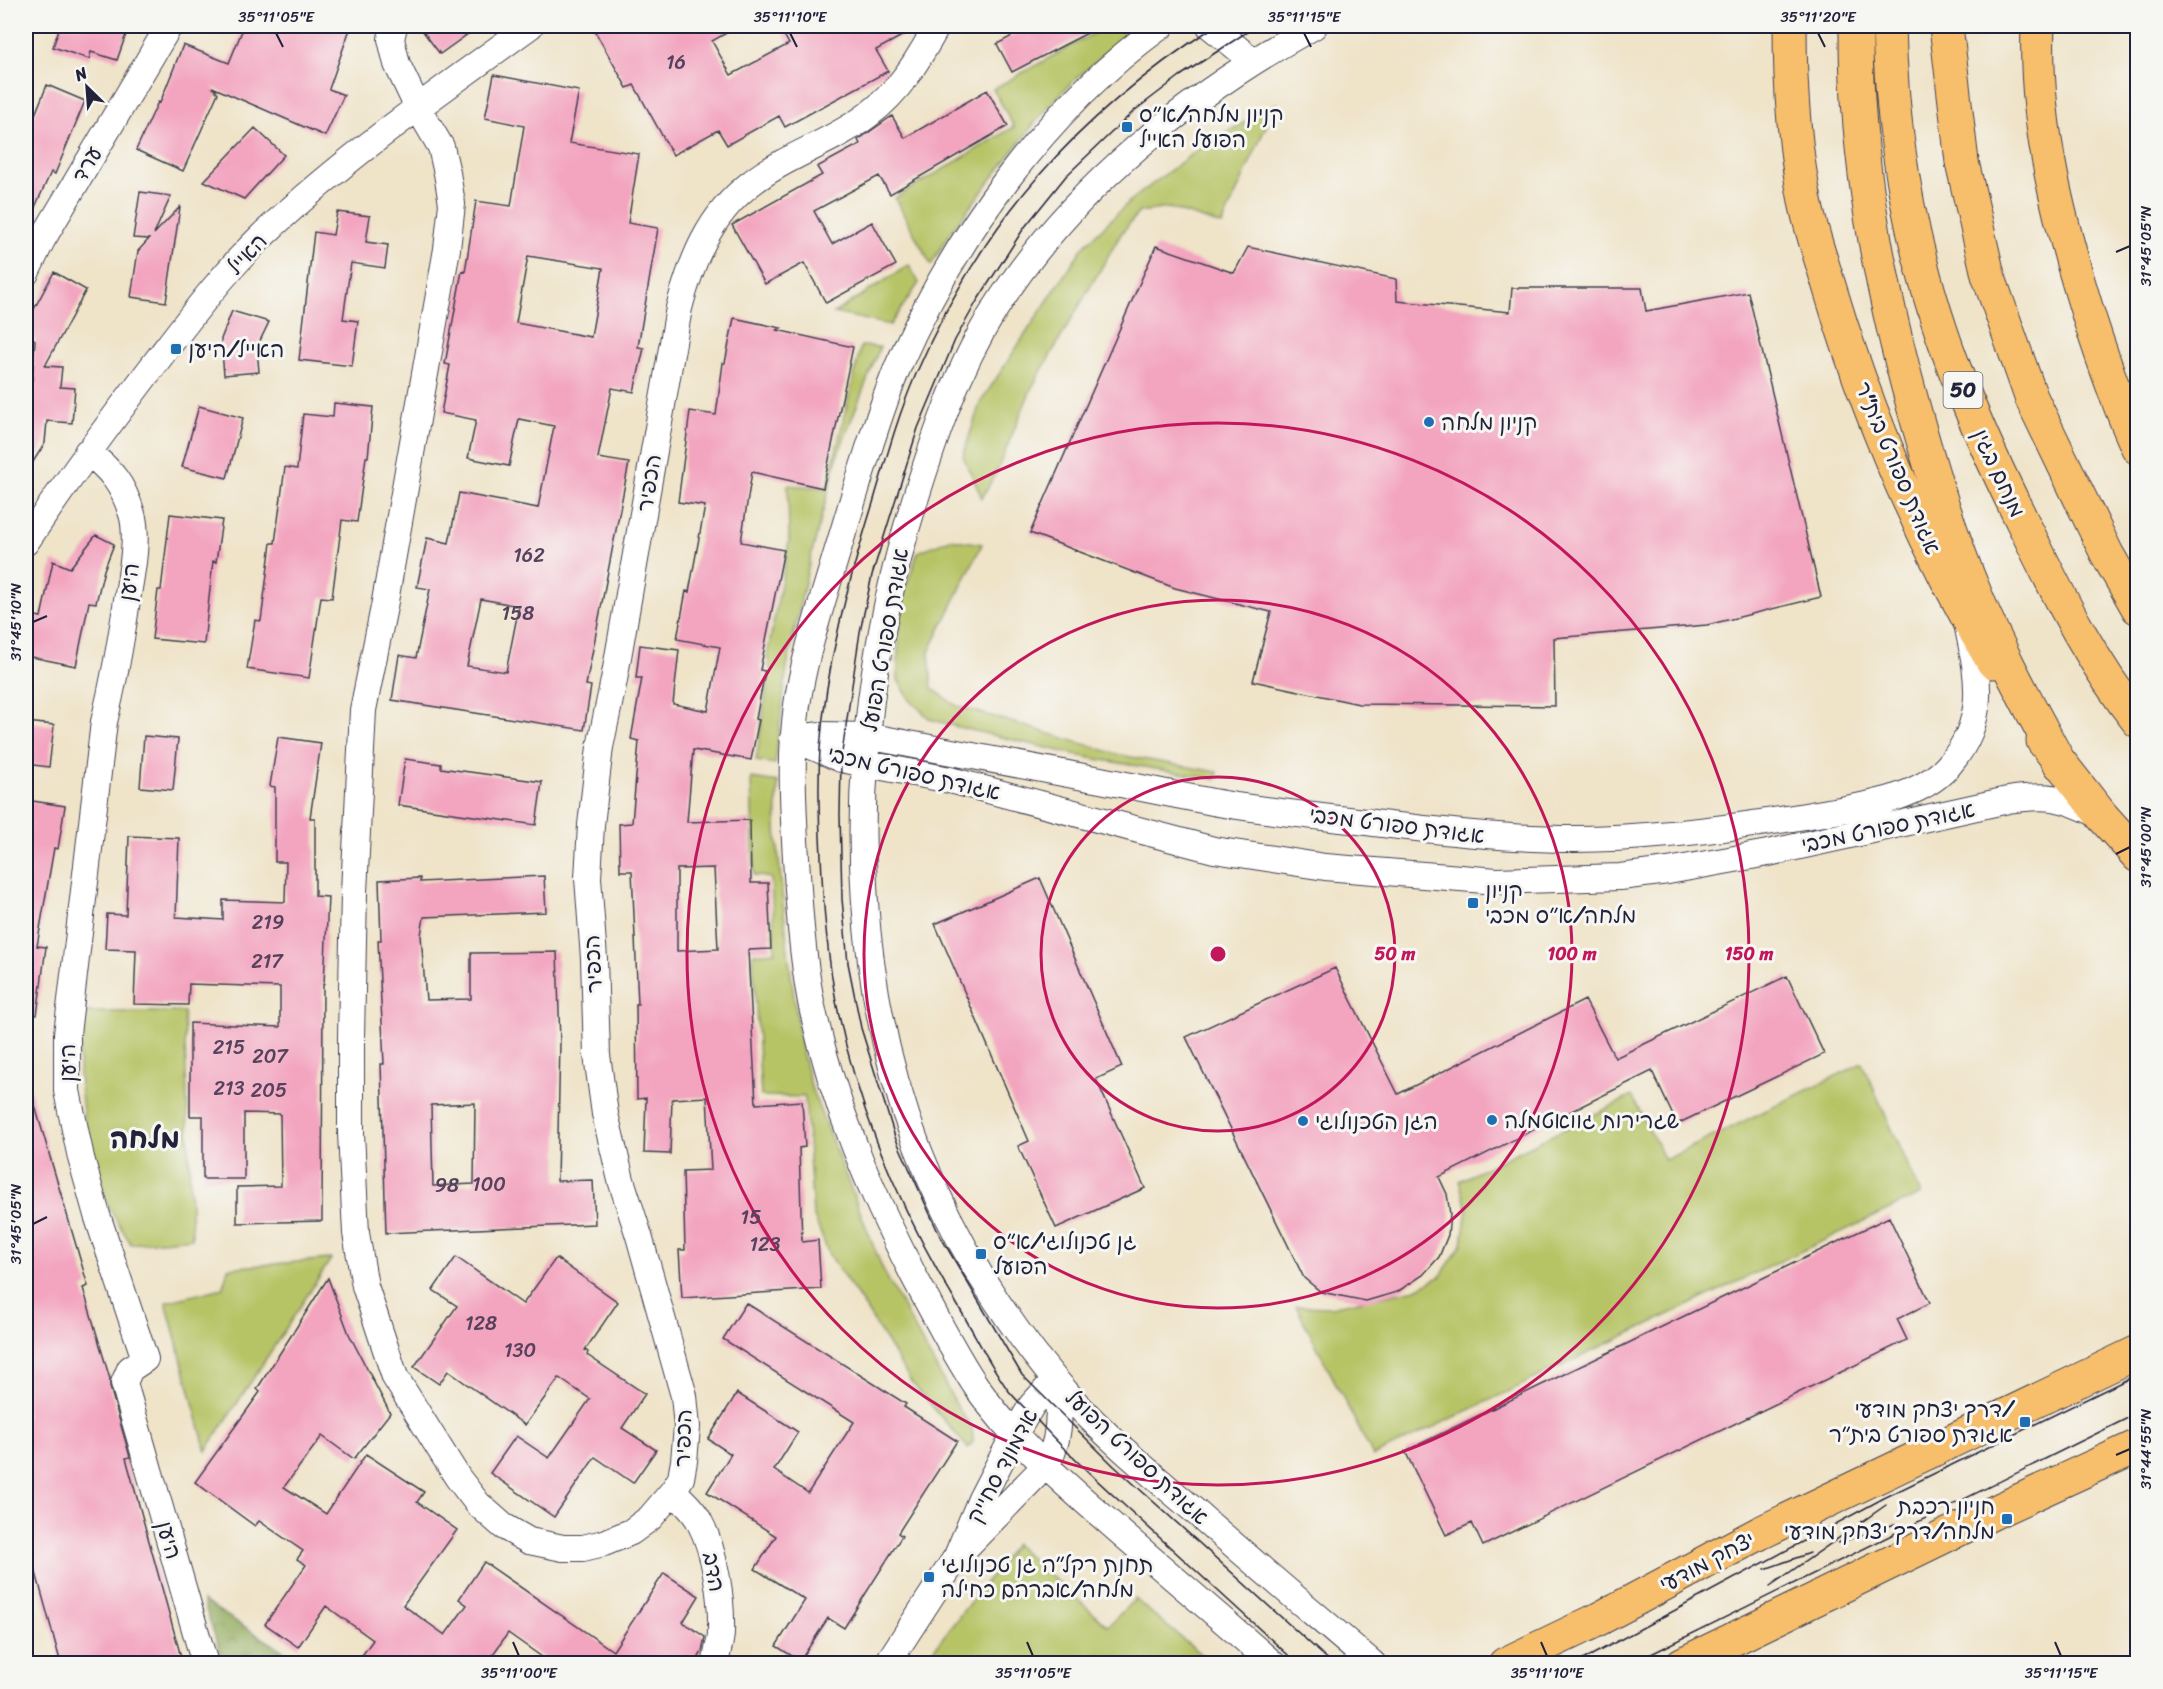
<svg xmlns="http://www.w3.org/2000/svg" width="2163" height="1689" font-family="Sriracha,'Playpen Sans Hebrew',sans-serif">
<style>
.green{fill:#b7c466;stroke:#6c7350;stroke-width:1.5}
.forest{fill:url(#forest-crowns);stroke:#5a664b;stroke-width:1.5}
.building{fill:#f3a4bf;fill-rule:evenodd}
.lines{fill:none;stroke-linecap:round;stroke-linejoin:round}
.minor-casing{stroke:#413f50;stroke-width:28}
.major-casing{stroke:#413f50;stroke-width:35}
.highway-casing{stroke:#413f50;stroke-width:35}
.minor{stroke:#fff;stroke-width:26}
.major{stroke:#f7bf6c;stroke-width:33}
.highway{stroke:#f7bf6c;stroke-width:33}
.tram{stroke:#22223b;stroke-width:1.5}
.ticks{fill:none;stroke:#22223b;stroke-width:2}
.ring{fill:none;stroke:#c2185b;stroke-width:3}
.poi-dot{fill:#1f6fb2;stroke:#f6f6f2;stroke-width:2}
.labels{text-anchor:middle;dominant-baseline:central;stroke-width:6;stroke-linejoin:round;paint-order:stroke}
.number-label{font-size:20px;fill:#56425c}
.shield{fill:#f6f6f2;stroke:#626272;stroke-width:1.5}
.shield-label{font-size:21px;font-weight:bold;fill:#22223b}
.poi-label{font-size:22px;fill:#22223b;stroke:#f6f6f2;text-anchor:start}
.street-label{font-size:22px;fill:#22223b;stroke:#f6f6f2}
.district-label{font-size:28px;font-weight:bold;fill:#22223b;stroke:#f6f6f2}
.centre{fill:#c2185b;stroke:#f6f6f2;stroke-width:3}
.ring-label{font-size:18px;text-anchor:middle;font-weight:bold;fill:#c2185b;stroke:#f6f6f2;stroke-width:6;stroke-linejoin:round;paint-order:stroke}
.neatline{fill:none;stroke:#22223b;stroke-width:2}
.ticks-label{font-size:15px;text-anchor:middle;fill:#22223b}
</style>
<defs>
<pattern id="forest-crowns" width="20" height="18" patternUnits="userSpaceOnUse" patternTransform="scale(1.5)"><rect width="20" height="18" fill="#91aa5b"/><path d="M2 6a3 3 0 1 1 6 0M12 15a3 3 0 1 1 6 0" fill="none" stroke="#768a4c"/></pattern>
</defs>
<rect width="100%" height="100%" fill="#f6f6f2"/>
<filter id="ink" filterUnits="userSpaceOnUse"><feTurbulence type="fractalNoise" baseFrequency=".0167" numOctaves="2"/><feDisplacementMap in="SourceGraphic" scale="12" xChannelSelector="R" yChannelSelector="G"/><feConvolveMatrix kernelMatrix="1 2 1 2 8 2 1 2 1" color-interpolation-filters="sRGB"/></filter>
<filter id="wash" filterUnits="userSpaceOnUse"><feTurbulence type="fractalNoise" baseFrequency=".008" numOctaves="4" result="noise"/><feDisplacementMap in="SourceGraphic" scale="24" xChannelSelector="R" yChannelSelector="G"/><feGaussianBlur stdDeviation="1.35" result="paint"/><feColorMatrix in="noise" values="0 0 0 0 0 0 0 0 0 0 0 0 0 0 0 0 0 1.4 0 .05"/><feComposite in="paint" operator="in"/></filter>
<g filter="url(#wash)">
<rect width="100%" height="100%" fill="#efe3c8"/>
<path class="green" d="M 1107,26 L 1137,26 L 1071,83 L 1037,120 L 950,233 L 931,265 L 895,198 L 1014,127 L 993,89 Z
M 1276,104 L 1222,225 L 1169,208 L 1139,212 L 1121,234 L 1032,387 L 996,473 L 982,498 L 963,456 L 980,403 L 1083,247 L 1130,201 L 1200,148 Z
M 909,265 L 919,283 L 890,325 L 834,313 Z
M 861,346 L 880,347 L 838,454 L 809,564 L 787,666 L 775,764 L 756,761 L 770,668 L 767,656 L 789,542 L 788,485 L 827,488 Z
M 950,539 L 982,544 L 929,652 L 932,688 L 955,705 L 1120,755 L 1218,772 L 1216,779 L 1090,758 L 958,727 L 930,719 L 910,700 L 898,680 L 898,653 L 902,599 L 918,552 Z
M 751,778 L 778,782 L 776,829 L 788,952 L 801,1048 L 812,1090 L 883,1270 L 958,1408 L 972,1427 L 973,1442 L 968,1448 L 912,1383 L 859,1298 L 830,1257 L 813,1214 L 805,1097 L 761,1096 L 753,954 L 775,952 L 771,878 L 754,875 Z
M 80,1012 L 184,1012 L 192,1238 L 131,1244 L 109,1208 L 86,1138 L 79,1076 Z
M 1862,1063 L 1921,1194 L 1373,1456 L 1296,1306 L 1331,1307 L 1416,1289 L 1440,1277 L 1462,1244 L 1467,1208 L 1459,1181 L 1632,1096 L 1665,1160 Z
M 331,1259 L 206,1451 L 166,1302 L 223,1288 L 228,1268 Z
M 1015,1544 L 1108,1626 L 1135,1599 L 1211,1663 L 923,1663 Z"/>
<path class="forest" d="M 203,1601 L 303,1663 L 224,1663 Z"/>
<g id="blocks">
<path class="building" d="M 60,26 L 129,26 L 117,60 L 91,52 L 89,59 L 53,47 Z
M 244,26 L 351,26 L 329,89 L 344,95 L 325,136 L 212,87 L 218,93 L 183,171 L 136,150 L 158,102 L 160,103 L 183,45 L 229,63 Z
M 419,26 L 479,26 L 440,54 Z
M 592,26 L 739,26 L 712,41 L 731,75 L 789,44 L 779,26 L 920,26 L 876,50 L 888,71 L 785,127 L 779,116 L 727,145 L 718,130 L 673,155 L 634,85 L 627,88 Z
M 1031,26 L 1101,26 L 1012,72 L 997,44 Z
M 494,75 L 579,91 L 569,143 L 639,154 L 628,223 L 658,228 L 638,347 L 644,348 L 634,392 L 612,388 L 598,458 L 629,463 L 586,685 L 591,686 L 584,730 L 392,700 L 399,655 L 416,658 L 430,589 L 417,587 L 427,538 L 449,543 L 459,493 L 538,508 L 554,426 L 519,419 L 509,466 L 468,458 L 476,420 L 441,413 L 450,365 L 445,364 L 462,271 L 465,272 L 476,201 L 511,206 L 524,126 L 485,118 ZM 528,256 L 603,268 L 591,337 L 516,323 ZM 481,599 L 519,606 L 506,672 L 467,666 Z
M 47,85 L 85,101 L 55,174 L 51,172 L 26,227 L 26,137 Z
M 987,90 L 1008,126 L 890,194 L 879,176 L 814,211 L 832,244 L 872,222 L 896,265 L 826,303 L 804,263 L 765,284 L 732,225 L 822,175 L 817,167 L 860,144 L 858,140 L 892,116 L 905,138 Z
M 255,128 L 284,155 L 253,189 L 244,199 L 204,181 Z
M 140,192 L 171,196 L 154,234 L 180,207 L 166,302 L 131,297 L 138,251 L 149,239 L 133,238 Z
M 337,212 L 370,216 L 366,242 L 388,245 L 385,268 L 351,263 L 343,319 L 358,321 L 352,366 L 299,360 L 314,232 L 333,235 Z
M 1156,246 L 1234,273 L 1248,247 L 1396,279 L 1397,301 L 1510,312 L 1512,288 L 1642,288 L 1646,311 L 1748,292 L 1821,597 L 1707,625 L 1554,638 L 1555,706 L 1359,704 L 1253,681 L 1271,612 L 1175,588 L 1030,533 Z
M 54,272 L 86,290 L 45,366 L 62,367 L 60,387 L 75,388 L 72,423 L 47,421 L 45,443 L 26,473 L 26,379 L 32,380 L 35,340 L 26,334 L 26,324 Z
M 232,311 L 269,322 L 257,347 L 259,372 L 224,375 L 221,339 Z
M 734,318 L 781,328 L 777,330 L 853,347 L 823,488 L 752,472 L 741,542 L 784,550 L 760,670 L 765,671 L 756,719 L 759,720 L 751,760 L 693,750 L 687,822 L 750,820 L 751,883 L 768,883 L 771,949 L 748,950 L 756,1104 L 802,1101 L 805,1147 L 799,1148 L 802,1242 L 818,1240 L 821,1289 L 682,1298 L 679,1250 L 685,1250 L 683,1171 L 711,1170 L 707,1097 L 672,1099 L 670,1154 L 644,1153 L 646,1098 L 637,1099 L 636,1004 L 638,1004 L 632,871 L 620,871 L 619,824 L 632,823 L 639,741 L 631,739 L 642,678 L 636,678 L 640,645 L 679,650 L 673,704 L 708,711 L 720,647 L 677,639 L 686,591 L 689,592 L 705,506 L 678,502 L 690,411 L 716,415 L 723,363 L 725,363 ZM 714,868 L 718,949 L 677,951 L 677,869 Z
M 334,403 L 373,407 L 368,457 L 366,457 L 357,522 L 342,520 L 332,598 L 321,597 L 309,678 L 247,669 L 255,620 L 261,621 L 271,543 L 275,543 L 285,467 L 297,469 L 303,414 L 333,417 Z
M 199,406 L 243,418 L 227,478 L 182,467 Z
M 170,514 L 222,520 L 216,562 L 213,561 L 204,644 L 152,639 L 158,590 L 161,590 Z
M 96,535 L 114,544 L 104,570 L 96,603 L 89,602 L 76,666 L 26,656 L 26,614 L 41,617 L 53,561 L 70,568 Z
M 26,722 L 54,725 L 49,767 L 26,764 Z
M 144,736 L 178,739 L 173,790 L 140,787 Z
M 278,737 L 321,743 L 310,818 L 315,818 L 315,896 L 328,897 L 324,984 L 323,984 L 322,1221 L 237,1223 L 237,1187 L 281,1186 L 280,1114 L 244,1113 L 244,1179 L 203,1179 L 203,1116 L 190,1116 L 190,1023 L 280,1027 L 280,987 L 189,984 L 188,1005 L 134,1004 L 136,950 L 105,949 L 107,914 L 126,915 L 129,836 L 179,838 L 176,917 L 223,920 L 223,900 L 285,902 L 286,862 L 275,862 L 275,787 L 270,786 Z
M 405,759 L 441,764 L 441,768 L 542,782 L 536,825 L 398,805 Z
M 26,800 L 65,806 L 58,849 L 54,848 L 37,946 L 46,947 L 37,1015 L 26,1014 Z
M 544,876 L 546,912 L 424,917 L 421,935 L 426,1000 L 471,999 L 471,953 L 557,952 L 560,1042 L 557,1181 L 593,1180 L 595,1224 L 386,1233 L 381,1064 L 384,1064 L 378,940 L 381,940 L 379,880 L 420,878 L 420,882 ZM 475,1103 L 474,1184 L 433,1186 L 431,1105 Z
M 1040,878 L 1122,1067 L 1096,1079 L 1145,1188 L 1056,1228 L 1018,1146 L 1029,1141 L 935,924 Z
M 1335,968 L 1398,1094 L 1585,1000 L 1615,1058 L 1787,976 L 1824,1054 L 1677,1124 L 1652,1071 L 1439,1177 L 1447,1194 L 1450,1214 L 1448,1235 L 1439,1257 L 1423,1275 L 1397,1292 L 1366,1301 L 1321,1292 L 1304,1278 L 1186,1037 Z
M 30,1089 L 88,1286 L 83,1288 L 110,1379 L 110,1387 L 130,1457 L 126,1458 L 183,1664 L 61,1664 L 26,1536 L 26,1090 Z
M 1889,1217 L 1930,1303 L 1897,1319 L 1907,1340 L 1483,1546 L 1472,1523 L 1446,1535 L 1405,1451 Z
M 456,1257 L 523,1304 L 556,1258 L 618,1302 L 585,1350 L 588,1352 L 587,1355 L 645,1394 L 622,1428 L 656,1450 L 633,1483 L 595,1457 L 554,1517 L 490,1473 L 516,1436 L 549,1458 L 590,1399 L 559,1378 L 525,1425 L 448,1371 L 439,1384 L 414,1367 L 457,1306 L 433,1290 Z
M 328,1278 L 349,1334 L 390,1413 L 354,1459 L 322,1436 L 284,1487 L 326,1514 L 366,1454 L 424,1492 L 417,1502 L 457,1530 L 403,1605 L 445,1635 L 467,1605 L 459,1599 L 484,1562 L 613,1651 L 664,1573 L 699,1596 L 683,1622 L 705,1637 L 702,1652 L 695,1664 L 552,1664 L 508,1633 L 486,1664 L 356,1664 L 373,1640 L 326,1606 L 298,1647 L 265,1624 L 306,1565 L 297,1559 L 303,1551 L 259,1521 L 255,1526 L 195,1482 L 260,1392 L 257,1389 Z
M 746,1303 L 906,1404 L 904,1407 L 957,1441 L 898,1533 L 902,1536 L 844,1628 L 828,1618 L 800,1661 L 776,1646 L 805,1600 L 755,1569 L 776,1536 L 707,1492 L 731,1454 L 708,1439 L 737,1393 L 798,1432 L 774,1470 L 808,1493 L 854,1422 L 723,1339 Z"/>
</g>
</g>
<g filter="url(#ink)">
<use href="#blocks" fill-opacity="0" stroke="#413f50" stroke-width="1.5"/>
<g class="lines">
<defs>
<path id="minor" d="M 394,26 L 391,39 L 397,64 L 418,108 L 441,147 L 447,173 L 452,204 L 447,249 L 384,607 L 363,710 L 354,892 L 351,1038 L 351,1133 L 356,1233 L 365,1286 L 395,1377 L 458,1478 L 478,1504 L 503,1526 L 529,1541 L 563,1548 L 583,1548 L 604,1543 L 631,1532 L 650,1518 L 673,1491 L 681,1478 L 684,1461 L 687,1427 L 684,1396 L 639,1236 L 621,1180 L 605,1114 L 597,1055 L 594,959 L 588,878 L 591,825 L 600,747 L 614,680 L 679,308 C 692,260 709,216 750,184 C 783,157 833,142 868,115 C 900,91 918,60 937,26
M 1161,26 C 1046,109 956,235 899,364 C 884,399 873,436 861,473 C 848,516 835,559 822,602 C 812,636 802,670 797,705 C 790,756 793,807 796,858 C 799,906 802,955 811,1002 C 832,1101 870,1191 916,1280 C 936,1317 954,1354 978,1389 C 1015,1442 1064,1483 1112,1525 C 1166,1572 1220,1617 1273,1664
M 1210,26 L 1253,61
M 1314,26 C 1191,94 1071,188 995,309 C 957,369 935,436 914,503 C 835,757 839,1047 982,1278 C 1008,1320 1038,1362 1072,1399 C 1112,1443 1160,1481 1205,1520 C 1261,1569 1317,1616 1373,1664
M 26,273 L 42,240 L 169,26
M 87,452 C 111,469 123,485 132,514 C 139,537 131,576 127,600 C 121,641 114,681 104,722 L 67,1034 L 67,1091 L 81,1158 L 97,1215 L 145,1359 L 130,1369 L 124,1383 L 205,1664
M 26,542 C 68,479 113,418 159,358 C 192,315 226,270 265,233 C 347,156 440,91 530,26
M 793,738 L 841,759 L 950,780 L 1214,850 L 1325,867 L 1497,881 L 1620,877 L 1668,871 L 1768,853 L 2008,800 C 2048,794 2064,797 2099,815
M 794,738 L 822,735 L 867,736 C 941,750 1015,764 1089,778 C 1134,786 1179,796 1224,804 C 1274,812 1324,817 1374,823 C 1441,831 1507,839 1574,839 C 1652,839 1734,828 1811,815 C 1856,807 1918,801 1949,765 C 1987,721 1979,680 1968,628
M 673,1491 C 682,1500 695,1511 700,1523 C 715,1551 722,1599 721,1632 C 721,1643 716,1652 716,1664
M 966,1547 L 1048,1463 C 1060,1438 1061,1408 1055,1380
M 887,1664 L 957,1556 L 981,1499 L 1014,1435 L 1032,1405 L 1055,1380"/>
<path id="major" d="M 1790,26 C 1790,85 1794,148 1806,206 C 1812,234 1822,262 1830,289 C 1869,419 1923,545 1993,662
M 2038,26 C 2034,127 2060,224 2090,320 C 2104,363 2119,407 2138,448
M 2043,741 L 2102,816 L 2138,856
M 1505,1664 L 1593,1622 L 1760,1533 L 2138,1352
M 1682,1664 L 2003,1508 L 2138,1446"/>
<path id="highway" d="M 1856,26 C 1855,157 1879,283 1914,409 C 1932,473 1951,537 1977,598 C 2001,655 2031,709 2060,764
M 1889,26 C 1891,106 1901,186 1921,263 C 1945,359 1986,449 2030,537 C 2061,601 2094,665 2138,721
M 1946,26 L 1962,162 L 1988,275 L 2031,397 L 2107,554 L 2138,608"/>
</defs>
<use href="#minor" class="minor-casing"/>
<use href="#major" class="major-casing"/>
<use href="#highway" class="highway-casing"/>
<use href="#minor" class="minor"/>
<use href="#major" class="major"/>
<use href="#highway" class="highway"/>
<path class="tram" d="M 1215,26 C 1077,116 982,220 916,374 C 898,415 886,459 873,503 C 848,583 826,665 820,749 C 818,785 819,821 821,856 C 823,905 827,953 836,1001 C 857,1109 902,1213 958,1306 C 975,1334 989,1364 1008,1390 C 1016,1400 1026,1409 1035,1418 C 1063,1449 1094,1478 1125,1506 C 1183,1559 1240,1611 1298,1664
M 1256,26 L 1180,76 L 1134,111 L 1066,176 L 1024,228 L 977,301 L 955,340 L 918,428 L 872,575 L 860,632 L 841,759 L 840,815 L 842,899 L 848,963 L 861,1028 L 895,1137 L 939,1234 L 1022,1375 L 1114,1466 L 1333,1664
M 1838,1543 L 1895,1524
M 1765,1569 L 1810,1553
M 1770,1586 L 1886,1505
M 1575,1664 L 1884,1498 L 2138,1374
M 1631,1664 L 2138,1413"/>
</g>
</g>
<path class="ticks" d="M 276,33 L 283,47M 790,33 L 797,47M 1304,33 L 1311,47M 1818,33 L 1825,47M 2116,252 L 2130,246M 33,622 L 47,616M 2116,854 L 2130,847M 33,1224 L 47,1217M 2116,1455 L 2130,1449M 513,1642 L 519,1656M 1027,1642 L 1033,1656M 1541,1642 L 1547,1656M 2055,1642 L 2061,1656"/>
<g class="ring">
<circle cx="1218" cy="954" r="177"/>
<circle cx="1218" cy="954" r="354"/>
<circle cx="1218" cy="954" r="531"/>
</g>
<g class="poi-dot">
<rect x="1121" y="121" width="12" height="12" rx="3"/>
<rect x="170" y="343" width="12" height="12" rx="3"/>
<circle cx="1429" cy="422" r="6"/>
<rect x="1467" y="897" width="12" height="12" rx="3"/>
<circle cx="1492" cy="1120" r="6"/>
<circle cx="1303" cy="1121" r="6"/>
<rect x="975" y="1248" width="12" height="12" rx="3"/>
<rect x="2019" y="1416" width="12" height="12" rx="3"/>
<rect x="2001" y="1513" width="12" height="12" rx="3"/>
<rect x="923" y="1571" width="12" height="12" rx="3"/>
</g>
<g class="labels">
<g class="number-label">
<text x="676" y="62">16</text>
<text x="529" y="555">162</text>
<text x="518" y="613">158</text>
<text x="268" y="922">219</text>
<text x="267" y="961">217</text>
<text x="229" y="1047">215</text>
<text x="270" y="1056">207</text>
<text x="229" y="1088">213</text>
<text x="269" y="1090">205</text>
<text x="489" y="1184">100</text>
<text x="447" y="1185">98</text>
<text x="751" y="1217">15</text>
<text x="765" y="1244">123</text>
<text x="481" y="1323">128</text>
<text x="520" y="1350">130</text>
</g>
<rect class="shield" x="1943.5" y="372" width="39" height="36" rx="4.5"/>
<g class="shield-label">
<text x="1963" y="390">50</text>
</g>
<g class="poi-label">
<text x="1139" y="114">קניון מלחה/א״ס<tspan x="1139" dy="25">הפועל האייל</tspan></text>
<text x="188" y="349">האייל/היען</text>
<text x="1441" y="422">קניון מלחה</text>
<text x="1485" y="890">קניון<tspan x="1485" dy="25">מלחה/א״ס מכבי</tspan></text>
<text x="1504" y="1120">שגרירות גוואטמלה</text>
<text x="1315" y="1121">הגן הטכנולוגי</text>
<text x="993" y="1241">גן טכנולוגי/א״ס<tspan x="993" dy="25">הפועל</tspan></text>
<text x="2013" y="1409" text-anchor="end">דרך יצחק מודעי/<tspan x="2013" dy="25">אגודת ספורט בית״ר</tspan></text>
<text x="1995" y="1506" text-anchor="end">חניון רכבת<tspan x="1995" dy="25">מלחה/דרך יצחק מודעי</tspan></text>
<text x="941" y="1564">תחנת רקל״ה גן טכנולוגי<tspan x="941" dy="25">מלחה/אברהם כחילה</tspan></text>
</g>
<g class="street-label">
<text transform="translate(87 164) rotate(-60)">ערד</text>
<text transform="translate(247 254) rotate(-47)">האייל</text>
<text transform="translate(1898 468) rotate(67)">אגודת ספורט בית"ר</text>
<text transform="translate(1999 473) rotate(65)">מנחם בגין</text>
<text transform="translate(649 483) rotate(-81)">הכפיר</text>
<text transform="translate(129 582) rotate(-82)">היען</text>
<text transform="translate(885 640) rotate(-80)">אגודת ספורט הפועל</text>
<text transform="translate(914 773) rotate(13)">אגודת ספורט מכבי</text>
<text transform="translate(1397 825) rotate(7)">אגודת ספורט מכבי</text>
<text transform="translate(1888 827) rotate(-12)">אגודת ספורט מכבי</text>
<text transform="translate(593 964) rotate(-93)">הכפיר</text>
<text transform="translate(67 1063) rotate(-90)">היען</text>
<text transform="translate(683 1438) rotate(-88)">הכפיר</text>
<text transform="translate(1137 1457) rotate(43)">אגודת ספורט הפועל</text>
<text transform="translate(1002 1466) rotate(-62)">אדמונד סחייק</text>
<text transform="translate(169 1540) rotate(74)">היען</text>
<text transform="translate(1707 1562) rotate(-28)">יצחק מודעי</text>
<text transform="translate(714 1572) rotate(80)">הדב</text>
</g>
<g class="district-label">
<text x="145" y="1138">מלחה</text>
</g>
</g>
<circle cx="1218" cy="954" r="9" class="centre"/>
<g class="ring-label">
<text x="1395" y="960">50 m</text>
<text x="1572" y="960">100 m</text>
<text x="1749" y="960">150 m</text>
</g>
<rect width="2163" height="1689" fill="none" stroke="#f6f6f2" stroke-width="66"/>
<g transform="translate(87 87) rotate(335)" stroke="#f6f6f2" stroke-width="4.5" paint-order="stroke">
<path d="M0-4.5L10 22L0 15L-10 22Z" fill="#22223b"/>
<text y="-9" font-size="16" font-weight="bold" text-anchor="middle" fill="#22223b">N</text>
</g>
<rect x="33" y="33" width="2097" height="1623" class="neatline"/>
<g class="ticks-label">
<text x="276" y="22">35°11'05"E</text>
<text x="790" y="22">35°11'10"E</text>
<text x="1304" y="22">35°11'15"E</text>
<text x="1818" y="22">35°11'20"E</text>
<text transform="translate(2146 246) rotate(-90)" y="5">31°45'05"N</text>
<text transform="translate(16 622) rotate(-90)" y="5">31°45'10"N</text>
<text transform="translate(2146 847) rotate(-90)" y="5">31°45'00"N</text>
<text transform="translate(16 1224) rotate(-90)" y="5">31°45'05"N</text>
<text transform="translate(2146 1449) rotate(-90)" y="5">31°44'55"N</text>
<text x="519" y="1678">35°11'00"E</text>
<text x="1033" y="1678">35°11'05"E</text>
<text x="1547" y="1678">35°11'10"E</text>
<text x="2061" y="1678">35°11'15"E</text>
</g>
</svg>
